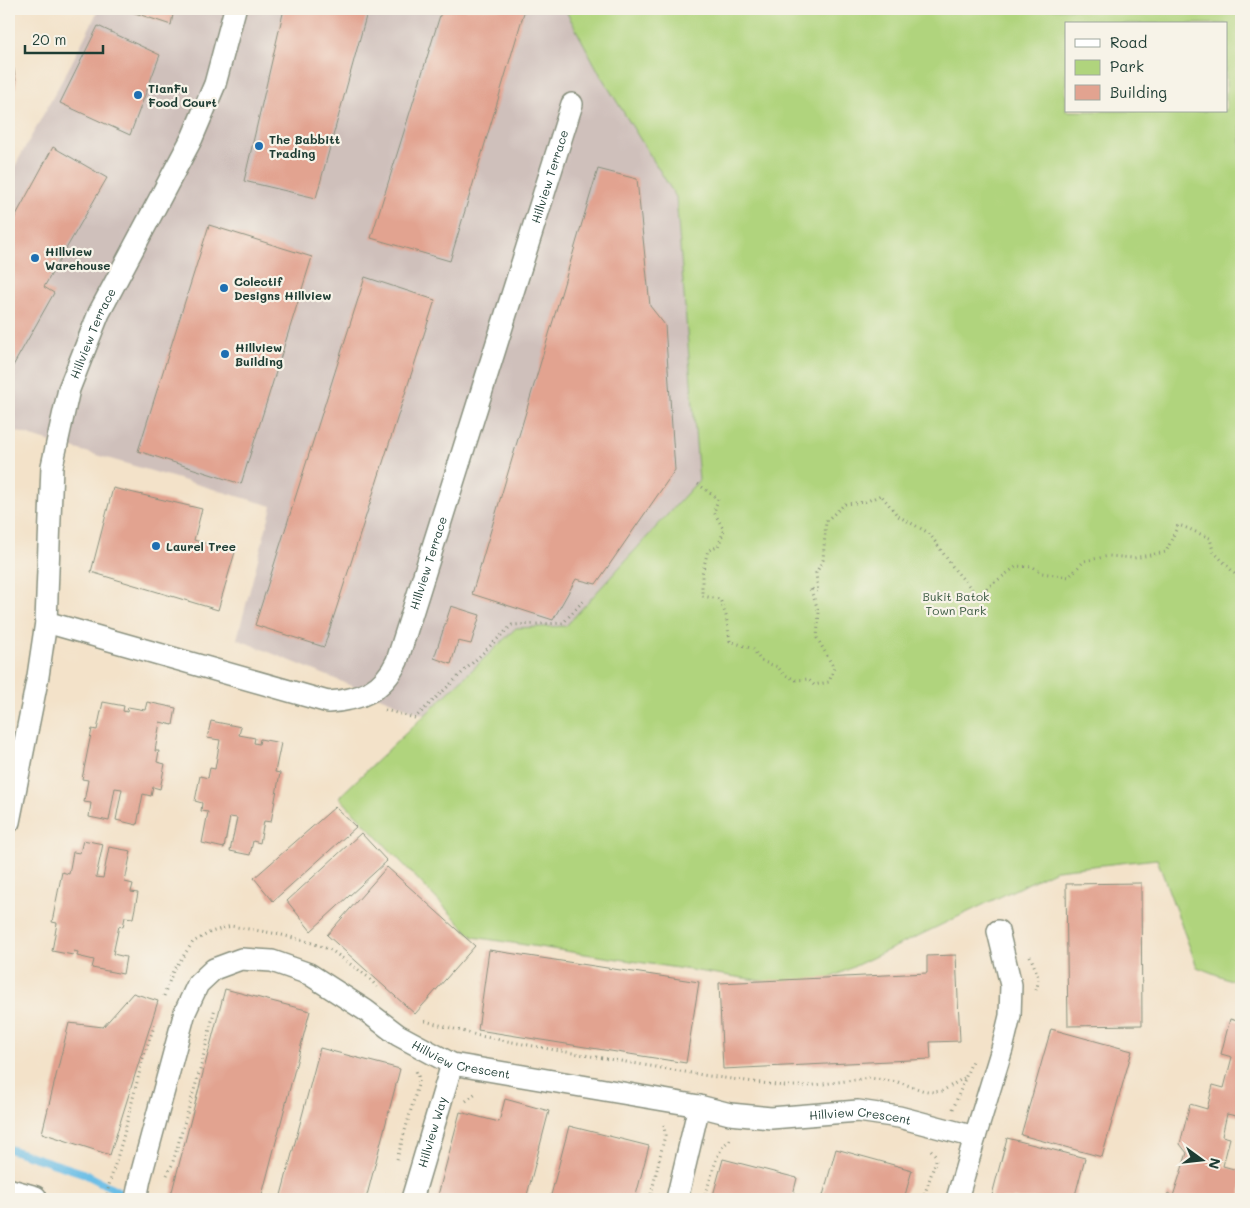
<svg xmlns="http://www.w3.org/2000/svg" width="1250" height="1208" font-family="Mali,sans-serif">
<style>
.industrial{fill:#cfc0bb}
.green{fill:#b0d47d;stroke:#688858;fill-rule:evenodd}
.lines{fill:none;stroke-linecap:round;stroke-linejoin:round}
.stream{stroke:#6abee6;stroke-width:8}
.building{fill:#e2a390}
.minor-casing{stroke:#89907e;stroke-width:24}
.tertiary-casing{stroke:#89907e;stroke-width:29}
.path{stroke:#89907e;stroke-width:3;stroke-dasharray:1 4;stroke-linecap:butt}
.minor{stroke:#fff;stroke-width:21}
.tertiary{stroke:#fff;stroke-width:26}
.poi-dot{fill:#1f6fb2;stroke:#f7f3e8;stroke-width:2}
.labels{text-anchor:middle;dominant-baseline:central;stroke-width:4.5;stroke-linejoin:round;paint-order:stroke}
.poi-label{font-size:12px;font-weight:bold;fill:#1f3d34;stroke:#f7f3e8;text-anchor:start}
.street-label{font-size:12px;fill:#1f3d34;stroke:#f7f3e8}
.park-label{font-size:12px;fill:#3c5b43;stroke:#f7f3e8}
</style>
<rect width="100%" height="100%" fill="#f7f3e8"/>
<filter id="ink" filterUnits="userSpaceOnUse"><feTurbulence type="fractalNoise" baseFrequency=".02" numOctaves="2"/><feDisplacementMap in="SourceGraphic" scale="10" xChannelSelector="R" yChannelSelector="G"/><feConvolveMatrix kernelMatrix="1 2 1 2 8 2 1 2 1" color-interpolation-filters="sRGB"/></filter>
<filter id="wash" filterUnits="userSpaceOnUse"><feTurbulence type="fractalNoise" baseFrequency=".0096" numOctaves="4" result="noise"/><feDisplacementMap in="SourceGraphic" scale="20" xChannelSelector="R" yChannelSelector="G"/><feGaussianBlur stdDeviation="1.12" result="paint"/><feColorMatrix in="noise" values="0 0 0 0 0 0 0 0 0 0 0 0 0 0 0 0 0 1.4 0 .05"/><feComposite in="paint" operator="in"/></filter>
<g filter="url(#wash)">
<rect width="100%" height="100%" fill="#f3e2c9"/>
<path class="industrial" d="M 99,9 L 565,9 L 601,76 L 676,197 L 699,480 L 566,626 L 516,628 L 426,716 L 237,639 L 272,506 L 38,438 L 9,429 L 9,177 L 71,64 Z"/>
<path class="green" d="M 565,9 L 1241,9 L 1241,984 L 1197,967 L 1157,859 L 1056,870 L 809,988 L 473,937 L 339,797 L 516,628 L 566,626 L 699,480 L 676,197 L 601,76 ZM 1066,24 L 1226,24 L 1226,111 L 1066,111 Z"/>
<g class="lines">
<path class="stream" d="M 9,1149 L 83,1173 L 118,1191"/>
</g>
<g id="blocks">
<path class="building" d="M 123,9 L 174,9 L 171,25 Z
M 284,9 L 368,9 L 316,198 L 244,181 Z
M 442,9 L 525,9 L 450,261 L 371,238 Z
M 98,26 L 160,55 L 130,135 L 60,103 Z
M 9,62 L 13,65 L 16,82 L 14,96 L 9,104 Z
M 53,147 L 107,178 L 44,287 L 54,293 L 9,373 L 9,228 Z
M 598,169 L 637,179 L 650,306 L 665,325 L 675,470 L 596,584 L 576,579 L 553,620 L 472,594 Z
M 209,225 L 312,257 L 241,484 L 138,451 Z
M 365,277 L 435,300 L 324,647 L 255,625 Z
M 113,488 L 202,509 L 194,540 L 235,552 L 218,610 L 91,572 Z
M 451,606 L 480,615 L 471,644 L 458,641 L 451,664 L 434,658 Z
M 103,702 L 124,706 L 123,711 L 127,712 L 128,707 L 145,710 L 147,702 L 176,708 L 173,725 L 160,722 L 155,751 L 159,751 L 157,762 L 165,764 L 160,789 L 153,787 L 151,796 L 143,794 L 137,825 L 116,820 L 122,789 L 115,788 L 109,821 L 89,817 L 91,803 L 84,802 L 88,780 L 82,779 L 92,729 L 97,730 Z
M 211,721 L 241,727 L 239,735 L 255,738 L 254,743 L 259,744 L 260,739 L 281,743 L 275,772 L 280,773 L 271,822 L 264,821 L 260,843 L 253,841 L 250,855 L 230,851 L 237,818 L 230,817 L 224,848 L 202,843 L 208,812 L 201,811 L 202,803 L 195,801 L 200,776 L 208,778 L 210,768 L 215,769 L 220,740 L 207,738 Z
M 335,807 L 356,827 L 273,901 L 254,878 Z
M 361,833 L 387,861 L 311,931 L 287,901 Z
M 83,840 L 103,844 L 96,877 L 103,878 L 109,847 L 131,851 L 125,882 L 133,884 L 131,892 L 138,893 L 133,918 L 125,917 L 123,927 L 119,926 L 113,954 L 126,957 L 123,974 L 92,968 L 94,960 L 77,956 L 78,952 L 74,951 L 73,955 L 52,951 L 57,923 L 52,922 L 62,872 L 69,874 L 73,852 L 80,853 Z
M 387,867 L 475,946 L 415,1014 L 327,935 Z
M 1141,883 L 1142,1025 L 1068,1026 L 1066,884 Z
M 489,950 L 699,982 L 686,1063 L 478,1030 Z
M 956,955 L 960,1041 L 930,1042 L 931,1059 L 723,1069 L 719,983 L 927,973 L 927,956 Z
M 225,989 L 310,1011 L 261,1199 L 170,1199 Z
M 133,993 L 158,1001 L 110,1155 L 42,1133 L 69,1023 L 103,1027 Z
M 1230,1019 L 1241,1022 L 1241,1117 L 1227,1114 L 1222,1136 L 1230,1138 L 1223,1166 L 1241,1171 L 1241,1199 L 1166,1199 L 1168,1193 L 1173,1196 L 1187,1153 L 1180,1144 L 1190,1104 L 1207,1109 L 1213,1085 L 1224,1088 L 1232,1057 L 1221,1054 Z
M 1051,1029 L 1132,1051 L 1102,1157 L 1021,1135 Z
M 320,1048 L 400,1069 L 366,1199 L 280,1199 Z
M 505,1099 L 549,1111 L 526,1199 L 437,1199 L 460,1112 L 499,1122 Z
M 569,1126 L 649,1146 L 635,1199 L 550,1199 Z
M 1007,1138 L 1085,1158 L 1074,1199 L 991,1199 Z
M 836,1149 L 912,1170 L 904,1199 L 822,1199 Z
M 723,1159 L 797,1178 L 792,1199 L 712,1199 Z"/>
</g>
</g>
<g filter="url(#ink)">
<use href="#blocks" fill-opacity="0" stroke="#89907e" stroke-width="1"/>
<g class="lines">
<defs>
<g id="minor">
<path id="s1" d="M 46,622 L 328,702 C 360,700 383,691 397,661 L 572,104"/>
<path id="s2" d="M 9,822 L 38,676 L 46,622 L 52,466 L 69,389 L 99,313 L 192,138 L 215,84 L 235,9"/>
<path id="s3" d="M 136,1199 L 140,1179 L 185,1012 L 198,984 L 214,969 L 241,959 L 272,961 L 309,974 L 365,1010 L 398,1035 L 452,1064 L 699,1106 L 730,1114 L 771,1118 L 858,1111 L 899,1117 L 975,1137"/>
<path id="s4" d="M 412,1199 L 452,1064"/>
<path d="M 677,1199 L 699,1106"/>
<path d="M 957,1199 L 975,1137 L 1002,1049 L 1010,1016 L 1011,985 L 998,931"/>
</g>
<path id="tertiary" d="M 9,1192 L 34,1199"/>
</defs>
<use href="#minor" class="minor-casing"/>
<use href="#tertiary" class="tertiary-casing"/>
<path class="path" d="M 698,484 L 718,499 L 714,512 L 724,530 L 718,547 L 708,550 L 702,574 L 702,596 L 720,599 L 726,616 L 730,641 L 753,649 L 761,661 L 778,667 L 783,674 L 796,680 L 808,679 L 814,685 L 829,682 L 834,668 L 817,638 L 819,612 L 810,588 L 818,592 L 816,573 L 823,560 L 826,521 L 845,504 L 865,502 L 881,495 L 898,516 L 929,533 L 955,570 L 977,595 L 1017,566 L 1033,567 L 1042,573 L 1069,577 L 1084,561 L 1109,556 L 1134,558 L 1166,552 L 1178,525 C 1189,528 1199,534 1210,538 L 1213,551 L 1237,576 L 1241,577
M 385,710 L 415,718 L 512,625 L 563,623 L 584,600
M 1030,956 C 1035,968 1041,978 1036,990
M 164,996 L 173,971 L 193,942 L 211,932 L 231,926 L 278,934 L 309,942 L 331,950 L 368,977 L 379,989
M 425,1021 L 480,1036 L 555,1050 L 709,1076 L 784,1086 L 807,1086 L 870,1078 L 898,1082 L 922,1090 L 933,1092 L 942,1091 L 964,1078
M 466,1101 L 477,1092
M 953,1109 L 972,1061
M 931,1150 L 937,1157
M 397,1159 L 418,1085 L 418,1076 L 416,1071
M 167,1175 L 172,1165 L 200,1070 L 215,1008
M 106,1199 L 109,1185 L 123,1138 L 143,1058 L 156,1021
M 385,1199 L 387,1192
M 650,1199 L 665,1135 L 664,1124
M 704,1199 L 717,1157 L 723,1146 L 732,1138
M 923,1199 L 937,1157"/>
<use href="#minor" class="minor"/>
<use href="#tertiary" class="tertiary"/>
</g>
</g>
<g class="poi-dot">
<circle cx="138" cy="95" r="5"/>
<circle cx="259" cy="146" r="5"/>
<circle cx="35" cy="258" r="5"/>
<circle cx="224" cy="288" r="5"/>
<circle cx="225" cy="354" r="5"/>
<circle cx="156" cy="546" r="5"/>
</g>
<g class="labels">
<g class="poi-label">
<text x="148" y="88">TianFu<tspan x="148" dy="14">Food Court</tspan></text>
<text x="269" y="139">The Babbitt<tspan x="269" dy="14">Trading</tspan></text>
<text x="45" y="251">Hillview<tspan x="45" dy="14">Warehouse</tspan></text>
<text x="234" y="281">Colectif<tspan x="234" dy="14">Designs Hillview</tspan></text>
<text x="235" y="347">Hillview<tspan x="235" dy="14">Building</tspan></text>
<text x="166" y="546">Laurel Tree</text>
</g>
<g class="street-label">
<text stroke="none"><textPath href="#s1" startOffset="886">Hillview Terrace</textPath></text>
<text stroke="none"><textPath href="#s2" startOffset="499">Hillview Terrace</textPath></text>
<text stroke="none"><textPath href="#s1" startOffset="481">Hillview Terrace</textPath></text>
<text stroke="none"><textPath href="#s3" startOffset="522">Hillview Crescent</textPath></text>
<text stroke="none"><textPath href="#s3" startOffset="928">Hillview Crescent</textPath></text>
<text stroke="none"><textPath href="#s4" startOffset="70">Hillview Way</textPath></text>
</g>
<g class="park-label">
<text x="956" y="596">Bukit Batok<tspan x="956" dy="14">Town Park</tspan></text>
</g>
</g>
<rect width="1250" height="1208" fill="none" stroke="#f7f3e8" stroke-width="30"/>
<rect x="1065" y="22" width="162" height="90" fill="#f7f3e8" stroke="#a1aaa0"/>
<rect x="1075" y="39" width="25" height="8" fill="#ffffff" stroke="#a1aaa0"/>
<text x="1110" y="48" font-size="15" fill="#1f3d34">Road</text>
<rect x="1075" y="60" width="25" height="15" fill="#b0d47d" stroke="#a1aaa0"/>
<text x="1110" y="72" font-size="15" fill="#1f3d34">Park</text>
<rect x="1075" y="85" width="25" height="15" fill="#e2a390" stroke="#a1aaa0"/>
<text x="1110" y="98" font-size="15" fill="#1f3d34">Building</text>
<g transform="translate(1202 1160) rotate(105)" stroke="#f7f3e8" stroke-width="4" paint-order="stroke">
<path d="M0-4L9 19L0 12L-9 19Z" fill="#1f3d34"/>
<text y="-8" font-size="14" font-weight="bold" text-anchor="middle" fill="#1f3d34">N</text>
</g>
<path d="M25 45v8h78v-8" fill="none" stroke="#1f3d34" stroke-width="2.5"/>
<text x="32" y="45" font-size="15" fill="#1f3d34" stroke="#f7f3e8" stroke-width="4" paint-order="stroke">20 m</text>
</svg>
